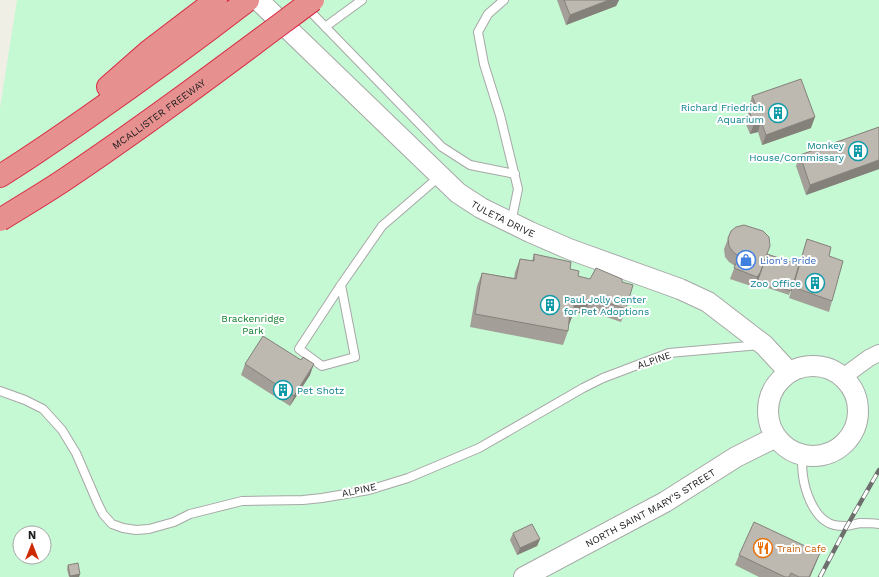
<svg xmlns="http://www.w3.org/2000/svg" width="879" height="577" font-family="'Work Sans',sans-serif">
<style>
.park{fill:#c5f9d3;fill-rule:evenodd}
.lines{fill:none;stroke-linecap:round;stroke-linejoin:round}
.service-casing{stroke:#a7a7a7;stroke-width:10}
.minor-casing{stroke:#a7a7a7;stroke-width:18}
.tertiary-casing{stroke:#a7a7a7;stroke-width:22}
.motorway-casing{stroke:#d92843;stroke-width:24}
.service{stroke:#fff;stroke-width:8}
.minor{stroke:#fff;stroke-width:16}
.tertiary{stroke:#fff;stroke-width:20}
.motorway{stroke:#e6908f;stroke-width:22}
.rail-casing{stroke:#6e6e6e;stroke-width:4.5}
.rail{stroke:#fff;stroke-width:3;stroke-dasharray:9;stroke-linecap:butt}
.motorway-bridge-casing{stroke:#d92843;stroke-width:24;stroke-linecap:butt}
.motorway-bridge{stroke:#e6908f;stroke-width:22}
.wall{fill:#a39e97}
.shaded-wall{fill:#84817b}
.building{fill:#bdb8b0;stroke:#84817b}
.labels{text-anchor:middle;dominant-baseline:central;stroke-width:4;stroke-linejoin:round;paint-order:stroke}
.culture-label{font-size:10px;fill:#0d838f;stroke:#fff;text-anchor:end}
.street-label{font-size:10px;fill:#202020;stroke:#fff}
.shop-label{font-size:10px;fill:#366cbe;stroke:#fff;text-anchor:start}
.park-label{font-size:10px;fill:#0d7f2c;stroke:#fff}
.food-label{font-size:10px;fill:#c56008;stroke:#fff;text-anchor:start}
</style>
<rect width="100%" height="100%" fill="#f0efe6"/>
<path class="park" d="M 17,0 L 879,0 L 879,577 L 0,577 L 0,108 ZM 20,533 L 44,533 L 44,557 L 20,557 Z"/>
<g class="lines">
<defs>
<path id="service" d="M 504,0 L 488,14 L 478,32 L 484,64 L 500,115 L 518,189 L 511,223
M 305,6 L 442,147 L 470,165 L 515,174
M 325,27 L 362,0
M 341,285 L 355,357 L 322,366 L 299,349 L 341,285 L 382,226 L 440,176
M 0,391 L 25,400 L 43,409 L 62,430 L 76,453 L 98,504 L 103,514 L 112,524 L 123,528 L 136,530 L 149,529 L 174,522 L 190,514 L 242,501 L 303,500 L 322,498 L 369,490 L 408,478 L 479,448 L 583,388 L 603,378 L 669,353 L 760,345
M 802,454 C 802,461 802,469 803,476 C 805,491 813,514 827,522 C 831,525 839,526 845,526 C 850,526 855,524 860,523 C 867,523 873,523 879,524"/>
<path id="minor" d="M 843,377 L 869,358 L 879,353"/>
<g id="tertiary">
<path id="s1" d="M 258,0 L 458,193 L 481,208 L 530,232 L 569,249 L 680,289 L 708,302 L 764,345 L 789,372"/>
<circle cx="813" cy="411" r="45"/>
<path id="s2" d="M 524,577 L 665,502 L 736,457 L 776,437"/>
</g>
<path id="motorway" d="M 108,87 L 149,51 L 216,0
M 0,176 C 31,157 61,136 91,115 C 144,78 196,40 248,0"/>
</defs>
<use href="#service" class="service-casing"/>
<use href="#minor" class="minor-casing"/>
<use href="#tertiary" class="tertiary-casing"/>
<use href="#motorway" class="motorway-casing"/>
<use href="#service" class="service"/>
<use href="#minor" class="minor"/>
<use href="#tertiary" class="tertiary"/>
<use href="#motorway" class="motorway"/>
<defs>
<path id="rail" d="M 820,577 L 847,526 L 879,470"/>
</defs>
<use href="#rail" class="rail-casing"/>
<use href="#rail" class="rail"/>
<defs>
<g id="motorway-bridge">
<path id="s3" d="M 0,220 C 21,207 43,194 64,180 C 149,123 231,61 313,0"/>
</g>
</defs>
<use href="#motorway-bridge" class="motorway-bridge-casing"/>
<use href="#motorway-bridge" class="motorway-bridge"/>
</g>
<path class="wall" d="M 557,0 L 619,0 L 616,6 L 566,25 Z
M 752,96 L 811,128 L 762,145 L 758,132 L 750,134 L 745,122 L 749,111 L 750,111 L 749,107 Z
M 879,127 L 879,169 L 806,195 L 796,166 L 800,155 Z
M 731,231 L 767,254 L 799,264 L 807,239 L 829,256 L 832,301 L 829,312 L 789,298 L 794,281 L 789,295 L 756,284 L 754,287 L 730,279 L 735,266 L 729,262 L 725,257 L 724,249 Z
M 534,254 L 570,269 L 578,276 L 626,309 L 621,322 L 586,310 L 585,314 L 574,312 L 568,325 L 568,331 L 563,345 L 470,327 L 477,286 L 482,273 L 514,278 L 515,272 L 520,259 L 532,261 Z
M 245,364 L 310,375 L 290,406 L 241,375 Z
M 513,533 L 540,539 L 537,546 L 517,555 L 510,540 Z
M 820,553 L 816,563 L 810,577 L 759,577 L 735,565 L 739,555 Z
M 68,565 L 80,574 L 79,577 L 69,577 L 67,569 Z"/>
<path class="shaded-wall" d="M 609,0 L 619,0 L 616,6 L 566,25 L 570,15 Z
M 815,117 L 811,128 L 762,145 L 766,135 Z
M 761,121 L 758,132 L 750,134 L 754,124 Z
M 879,160 L 879,169 L 806,195 L 810,185 Z
M 760,273 L 756,284 L 754,287 L 757,277 Z
M 591,297 L 585,314 L 574,312 L 569,325 L 565,325 L 570,312 L 566,312 L 571,298 Z
M 314,364 L 310,375 L 290,406 L 294,396 Z
M 540,539 L 537,546 L 517,555 L 520,548 Z
M 820,553 L 816,563 L 810,577 L 809,577 Z
M 80,574 L 79,577 L 70,577 L 70,576 Z"/>
<path class="building" d="M 564,0 L 609,0 L 570,15 Z
M 801,79 L 815,117 L 766,135 L 761,121 L 754,124 L 749,111 L 757,108 L 752,96 Z
M 879,127 L 879,160 L 810,185 L 800,155 Z
M 744,225 L 763,231 L 769,237 L 770,246 L 760,273 L 757,277 L 734,268 L 739,256 L 733,252 L 729,246 L 728,238 L 731,231 L 736,227 Z
M 807,239 L 831,247 L 829,256 L 843,261 L 832,301 L 793,287 Z
M 534,254 L 571,262 L 570,269 L 579,271 L 578,276 L 590,279 L 596,268 L 622,279 L 622,282 L 633,285 L 626,309 L 591,297 L 590,300 L 571,298 L 570,301 L 574,301 L 574,312 L 570,312 L 568,331 L 475,314 L 482,273 L 516,279 L 520,259 L 534,261 Z
M 767,254 L 799,265 L 791,291 L 758,280 Z
M 263,336 L 301,360 L 303,357 L 314,364 L 294,396 L 245,364 Z
M 754,522 L 820,553 L 809,577 L 799,577 L 791,573 L 789,577 L 785,577 L 739,555 Z
M 532,524 L 540,539 L 520,548 L 513,533 Z
M 78,563 L 80,574 L 70,576 L 68,565 Z"/>
<defs>
<symbol id="building-ring" viewBox="-11 -11 22 22"><circle r="9.5" fill="#fff" stroke="#0f9aa8" stroke-width="1.5"/><path d="M-4-6H4V6H1V3H-1V6H-4ZM-2.5-4.3h1.7v1.8h-1.7ZM.8-4.3h1.7v1.8H.8ZM-2.5-1h1.7V.8h-1.7ZM.8-1h1.7V.8H.8Z" fill="#0f9aa8"/></symbol>
<symbol id="shop-ring" viewBox="-11 -11 22 22"><circle r="9.5" fill="#fff" stroke="#3f7fe0" stroke-width="1.5"/><path d="M-5-2.5h2.3a2.7 3.5 0 0 1 5.4 0H5L5.5 6h-11ZM-1.5-2.5h3a1.5 2.3 0 0 0-3 0Z" fill="#3f7fe0"/></symbol>
<symbol id="restaurant-ring" viewBox="-11 -11 22 22"><circle r="9.5" fill="#fff" stroke="#e8710a" stroke-width="1.5"/><path d="M-5-6h1v4h1v-4h1v4h1v-4h1v5L-1.5 .5V6h-2V.5L-5-1ZM5-6V6H3V1.5H1.5Q1.5-4 5-6Z" fill="#e8710a"/></symbol>
</defs>
<g fill-rule="evenodd">
<use href="#building-ring" x="767" y="102" width="22" height="22"/>
<use href="#building-ring" x="847" y="140" width="22" height="22"/>
<use href="#shop-ring" x="735" y="249" width="22" height="22"/>
<use href="#building-ring" x="804" y="272" width="22" height="22"/>
<use href="#building-ring" x="539" y="294" width="22" height="22"/>
<use href="#building-ring" x="272" y="379" width="22" height="22"/>
<use href="#restaurant-ring" x="752" y="537" width="22" height="22"/>
</g>
<g class="labels">
<g class="culture-label">
<text x="764" y="107">Richard Friedrich<tspan x="764" dy="12">Aquarium</tspan></text>
<text x="844" y="145">Monkey<tspan x="844" dy="12">House/Commissary</tspan></text>
<text x="801" y="283">Zoo Office</text>
<text x="564" y="299" text-anchor="start">Paul Jolly Center<tspan x="564" dy="12">for Pet Adoptions</tspan></text>
<text x="297" y="390" text-anchor="start">Pet Shotz</text>
</g>
<g class="street-label">
<text stroke="none"><textPath href="#s3" startOffset="191">MCALLISTER FREEWAY</textPath></text>
<text stroke="none"><textPath href="#s1" startOffset="330">TULETA DRIVE</textPath></text>
<text transform="translate(654 360) rotate(-19)">ALPINE</text>
<text transform="translate(359 490) rotate(-12)">ALPINE</text>
<text stroke="none"><textPath href="#s2" startOffset="144">NORTH SAINT MARY'S STREET</textPath></text>
</g>
<g class="shop-label">
<text x="760" y="260">Lion's Pride</text>
</g>
<g class="park-label">
<text x="253" y="318">Brackenridge<tspan x="253" dy="12">Park</tspan></text>
</g>
<g class="food-label">
<text x="777" y="548">Train Cafe</text>
</g>
</g>
<g transform="translate(32 545)"><circle r="19" fill="#ffffff" stroke="#a6a6a6"/>
<path d="M0-3L7 15L0 10L-7 15Z" fill="#cd2a02"/>
<text y="-6" font-size="11" font-weight="bold" text-anchor="middle" fill="#202020">N</text>
</g>
</svg>
